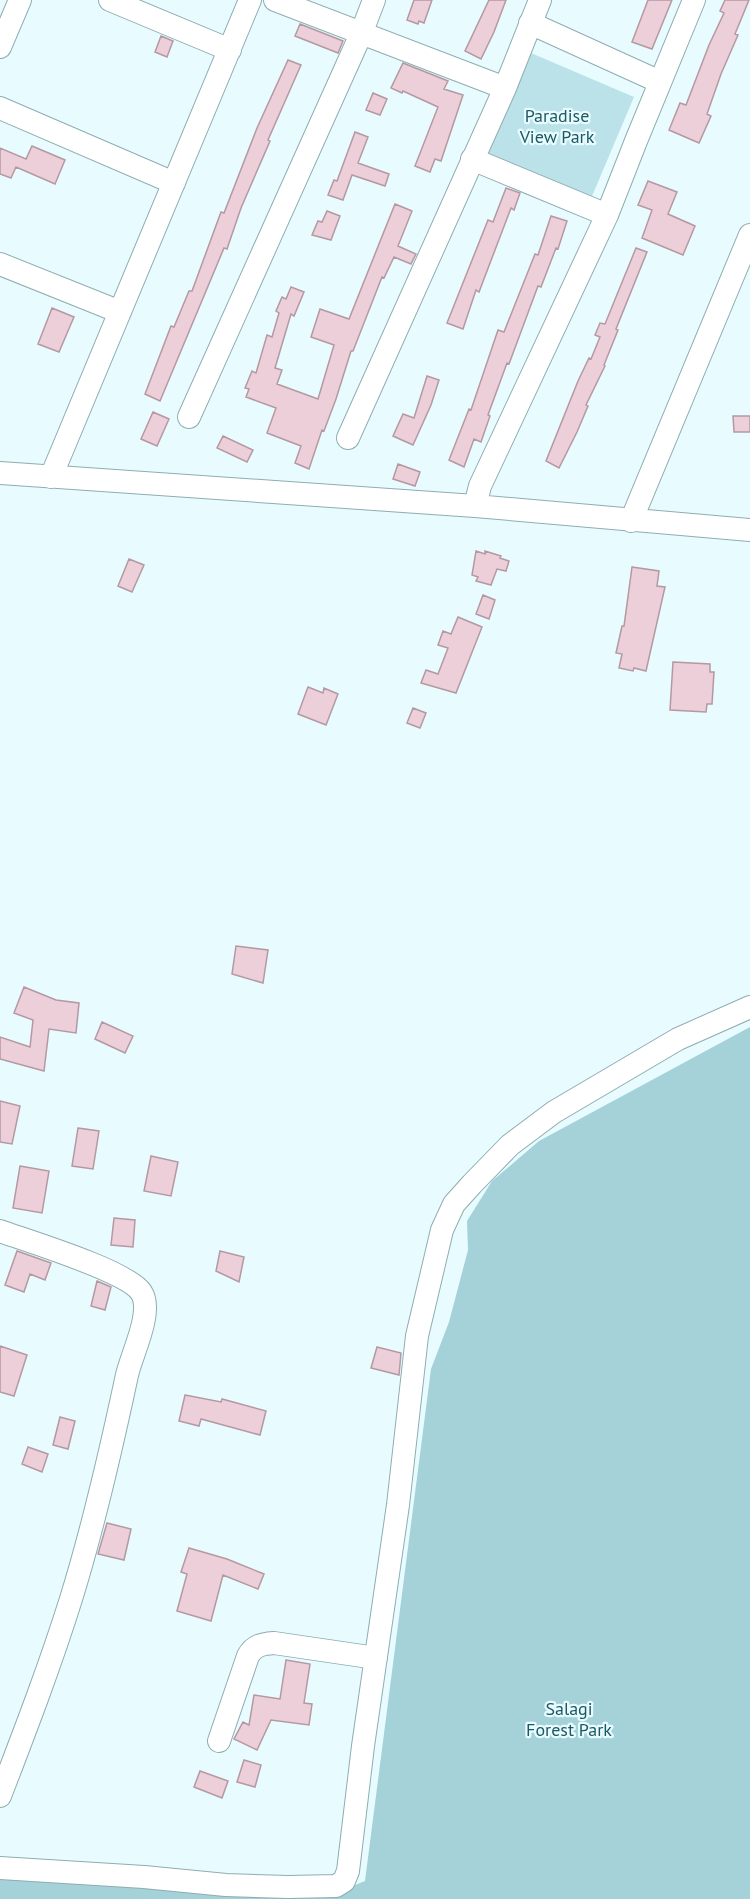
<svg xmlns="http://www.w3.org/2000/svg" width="750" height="1899" font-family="'PT Sans',sans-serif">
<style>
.green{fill:#bbe2e8}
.forest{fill:#a5d1d9}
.building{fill:#eccfd9;stroke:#b498a2;stroke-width:1.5}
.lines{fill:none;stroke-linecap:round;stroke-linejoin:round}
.minor-casing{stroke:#8eadb2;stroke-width:24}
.minor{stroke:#fff;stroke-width:22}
.labels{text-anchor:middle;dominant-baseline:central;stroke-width:4.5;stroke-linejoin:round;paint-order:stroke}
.park-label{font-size:18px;fill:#1d5962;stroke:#e8fcff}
</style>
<rect width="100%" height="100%" fill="#e8fcff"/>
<path class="green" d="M 524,50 L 634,97 L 590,201 L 480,154 Z"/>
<path class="forest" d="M 750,1027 L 750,1899 L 0,1899 L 0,1877 L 348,1888 L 365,1881 L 431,1369 L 449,1322 L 468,1250 L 467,1221 L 492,1181 L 539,1141 Z"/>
<path class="building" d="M 414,0 L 432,0 L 424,23 L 419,21 L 418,24 L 407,20 Z
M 489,0 L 506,0 L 494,32 L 481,59 L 465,51 Z
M 648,0 L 672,0 L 652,49 L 632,42 Z
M 725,0 L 749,0 L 735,34 L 738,35 L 721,74 L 707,114 L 711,116 L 699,143 L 669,130 L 680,103 L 686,105 L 709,45 L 724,13 L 720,11 Z
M 300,24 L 343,41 L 338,53 L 295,36 Z
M 161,36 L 173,41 L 167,57 L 155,52 Z
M 288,60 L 301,65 L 268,140 L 270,141 L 241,208 L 227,249 L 224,248 L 160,401 L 145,394 L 171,326 L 174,327 L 189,291 L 192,291 L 221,212 L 224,213 L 257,128 Z
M 403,63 L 448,81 L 444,89 L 463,95 L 441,161 L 435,159 L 430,172 L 415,166 L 438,107 L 403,91 L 402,93 L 391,88 Z
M 373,93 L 387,99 L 380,115 L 366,110 Z
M 355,132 L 368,137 L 358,163 L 389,174 L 385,186 L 352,175 L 343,200 L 328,195 L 334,180 L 337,181 Z
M 32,146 L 65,160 L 55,184 L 16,167 L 11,178 L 0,174 L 0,148 L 26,159 Z
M 648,181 L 677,192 L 668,214 L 695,226 L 683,255 L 642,238 L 652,210 L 638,205 Z
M 506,188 L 520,193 L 514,210 L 511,208 L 479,292 L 476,290 L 463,329 L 447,323 L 488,220 L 493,222 Z
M 395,204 L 412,211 L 398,246 L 416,254 L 411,264 L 394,257 L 384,278 L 382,277 L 353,351 L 351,351 L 336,399 L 324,431 L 322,430 L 309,469 L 295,463 L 301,446 L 267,433 L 276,408 L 246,397 L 249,389 L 245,388 L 252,371 L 256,373 L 267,335 L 272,337 L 279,313 L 276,311 L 282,297 L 286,299 L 291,287 L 304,292 L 294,316 L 291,314 L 275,368 L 282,370 L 277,384 L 318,399 L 334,345 L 311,337 L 320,309 L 349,319 Z
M 327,211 L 340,216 L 331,240 L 312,235 L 318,221 L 322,222 Z
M 551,216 L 567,221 L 558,249 L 556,248 L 541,287 L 538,286 L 509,364 L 507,363 L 488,415 L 490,416 L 481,442 L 474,439 L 464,467 L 449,460 L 469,409 L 471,410 L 498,330 L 504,332 L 535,254 L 538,255 Z
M 636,248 L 647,252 L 616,329 L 618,330 L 604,365 L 605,366 L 586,405 L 588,406 L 577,432 L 559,468 L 546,461 L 578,381 L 589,358 L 591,359 L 600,337 L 595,335 L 600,323 L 605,324 Z
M 52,308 L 74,317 L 59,352 L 38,344 Z
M 427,376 L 439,380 L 431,405 L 413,445 L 393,436 L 403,414 L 414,418 Z
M 153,412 L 169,419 L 157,446 L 141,439 Z
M 733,416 L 750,416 L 750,432 L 734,432 Z
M 223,436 L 253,450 L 247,462 L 217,448 Z
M 398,464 L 420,472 L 415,486 L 393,479 Z
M 476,551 L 485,554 L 485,551 L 501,556 L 500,558 L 509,561 L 506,571 L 497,569 L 491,585 L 476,581 L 478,577 L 472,575 Z
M 129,559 L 144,565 L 132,592 L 118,586 Z
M 632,567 L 659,571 L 657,586 L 665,587 L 646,671 L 634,668 L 633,671 L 619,668 L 622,654 L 616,653 L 622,626 L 624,626 Z
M 483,595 L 495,600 L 489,619 L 476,614 Z
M 458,617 L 482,627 L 456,693 L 421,683 L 426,670 L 438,674 L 448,648 L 438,645 L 443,631 L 451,634 Z
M 673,662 L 710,664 L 710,672 L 714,672 L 712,704 L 707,704 L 706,712 L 670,710 Z
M 308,687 L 323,693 L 324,688 L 338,694 L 326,725 L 298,714 Z
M 413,708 L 426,713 L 420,728 L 407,723 Z
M 236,946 L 268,950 L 263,983 L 232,974 Z
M 24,987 L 56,1000 L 79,1003 L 76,1033 L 49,1029 L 44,1071 L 0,1059 L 0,1037 L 30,1047 L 33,1020 L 14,1013 Z
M 102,1022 L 133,1036 L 125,1053 L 95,1039 Z
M 0,1101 L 20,1106 L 12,1144 L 0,1142 Z
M 78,1128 L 99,1131 L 93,1169 L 72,1166 Z
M 151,1156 L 178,1162 L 171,1196 L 144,1191 Z
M 20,1166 L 49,1171 L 42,1213 L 13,1208 Z
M 114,1218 L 135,1220 L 133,1247 L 111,1245 Z
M 17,1251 L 51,1263 L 45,1280 L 30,1274 L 24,1292 L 5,1285 Z
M 220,1251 L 244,1257 L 239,1282 L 216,1271 Z
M 97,1281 L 111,1287 L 105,1310 L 91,1306 Z
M 0,1346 L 27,1355 L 14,1396 L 0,1392 Z
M 377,1347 L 401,1353 L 399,1375 L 371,1368 Z
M 185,1395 L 221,1402 L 222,1399 L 266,1411 L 260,1435 L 201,1419 L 199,1426 L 179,1421 Z
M 60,1417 L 75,1421 L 68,1449 L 53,1445 Z
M 28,1447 L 48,1454 L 42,1472 L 22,1464 Z
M 107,1523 L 131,1529 L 124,1560 L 98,1554 Z
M 189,1548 L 227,1559 L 264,1574 L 258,1589 L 223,1575 L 211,1621 L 177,1611 L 187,1574 L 181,1572 Z
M 286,1660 L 310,1664 L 304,1703 L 312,1704 L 309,1725 L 271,1720 L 257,1750 L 234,1739 L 243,1722 L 249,1725 L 254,1695 L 280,1699 Z
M 244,1760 L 261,1765 L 255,1787 L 237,1782 Z
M 200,1771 L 228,1781 L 222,1798 L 194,1787 Z"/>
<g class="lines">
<defs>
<path id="minor" d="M 110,0 L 230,50
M 275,0 L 505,88
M 530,23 L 660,82
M 0,47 L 20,0
M 0,108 L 174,183
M 472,159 L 607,215
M 0,264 L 120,312
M 189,417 L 361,34 L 374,0
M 348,438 L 505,88 L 540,0
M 0,473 L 475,506 L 750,530
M 51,477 L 250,0
M 475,506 L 480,486 L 607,215 L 636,141 L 694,0
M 631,521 L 750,235
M 0,1231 C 28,1241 127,1271 141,1292 C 154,1311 132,1353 127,1375 C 111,1450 94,1525 71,1599 C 50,1666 25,1731 0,1796
M 219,1741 L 248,1656 C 254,1645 262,1644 274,1643 L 376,1658
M 0,1868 L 144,1877 L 226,1885 L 288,1887 L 336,1886 L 344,1881 L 348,1871 L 363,1746 L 398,1505 L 417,1336 L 442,1230 L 454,1204 L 472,1184 L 510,1145 L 554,1112 L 678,1039 L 750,1007"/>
</defs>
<use href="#minor" class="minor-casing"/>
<use href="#minor" class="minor"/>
</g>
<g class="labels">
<g class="park-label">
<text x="557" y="115">Paradise<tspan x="557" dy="21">View Park</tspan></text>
<text x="569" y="1708">Salagi<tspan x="569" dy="21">Forest Park</tspan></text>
</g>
</g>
</svg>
